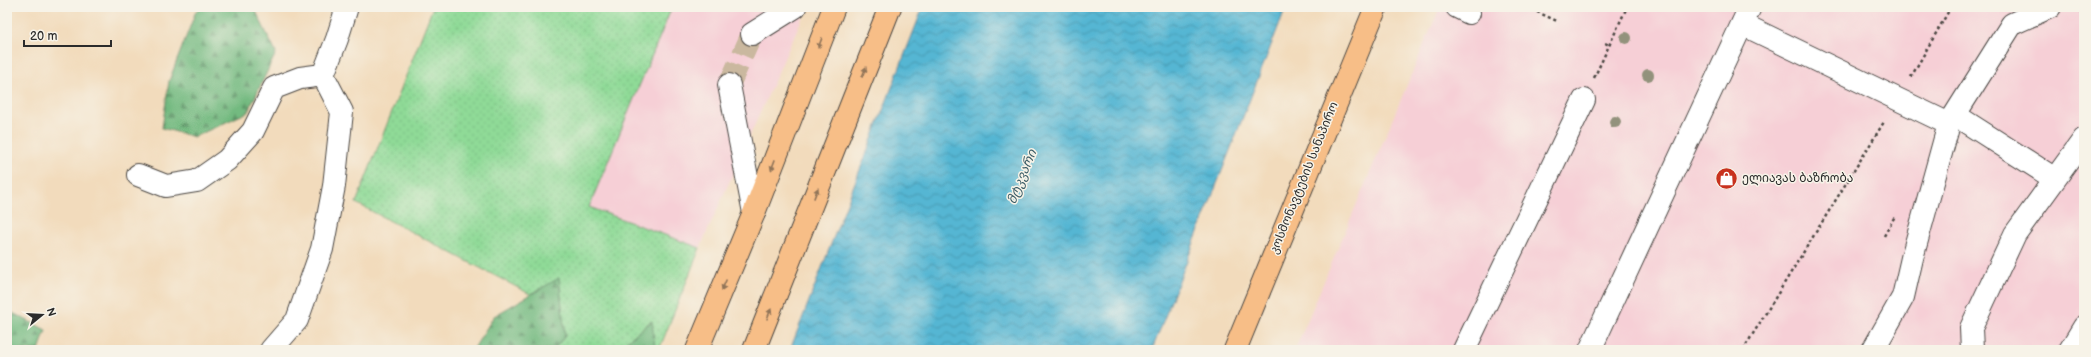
<svg xmlns="http://www.w3.org/2000/svg" width="2091" height="357" font-family="'Balsamiq Sans','Noto Sans Georgian',sans-serif">
<style>
.built{fill:#f6cfd6}
.grass{fill:url(#grass-dots);stroke:#5d8261}
.forest{fill:url(#forest-firs);stroke:#4f7256}
.water{fill:url(#water-waves);stroke:#40707f}
.lines{fill:none;stroke-linecap:round;stroke-linejoin:round}
.minor-tunnel{stroke:#cab89f;stroke-width:22;stroke-dasharray:22 11;stroke-linecap:butt}
.minor-casing{stroke:#494541;stroke-width:24}
.major-casing{stroke:#494541;stroke-width:24}
.highway-casing{stroke:#494541;stroke-width:24}
.path{stroke:#494541;stroke-width:2.5;stroke-dasharray:3 3;stroke-linecap:butt}
.minor{stroke:#fff;stroke-width:22}
.major{stroke:#f7be87;stroke-width:22}
.highway{stroke:#f7be87;stroke-width:22}
.tree{fill:#92927b}
.oneway{fill:#917459}
.labels{text-anchor:middle;dominant-baseline:central;stroke-width:3;stroke-linejoin:round;paint-order:stroke}
.street-label{font-size:12px;fill:#2b2b2b;stroke:#f7f3e8}
.poi-label{font-size:12px;fill:#2b2b2b;stroke:#f7f3e8;text-anchor:start}
.water-label{font-size:13px;font-style:italic;fill:#3a5c66;stroke:#f7f3e8}
</style>
<defs>
<pattern id="grass-dots" width="8" height="8" patternUnits="userSpaceOnUse"><rect width="8" height="8" fill="#8fda97"/><path d="M2 2h.1M6 6h.1" fill="none" stroke="#7cbb82" stroke-width="1.8" stroke-linecap="round"/></pattern>
<pattern id="forest-firs" width="22" height="20" patternUnits="userSpaceOnUse"><rect width="22" height="20" fill="#73ba80"/><path d="M5 1l3.5 6h-7zM16 11l3.5 6h-7z" fill="#5f9769"/></pattern>
<pattern id="water-waves" width="16" height="10" patternUnits="userSpaceOnUse"><rect width="16" height="10" fill="#55b6d3"/><path d="M0 5q4-4 8 0t8 0" fill="none" stroke="#4794ab"/></pattern>
</defs>
<rect width="100%" height="100%" fill="#f7f3e8"/>
<filter id="ink" filterUnits="userSpaceOnUse"><feTurbulence type="fractalNoise" baseFrequency=".025" numOctaves="2"/><feDisplacementMap in="SourceGraphic" scale="8" xChannelSelector="R" yChannelSelector="G"/><feConvolveMatrix kernelMatrix="1 2 1 2 8 2 1 2 1" color-interpolation-filters="sRGB"/></filter>
<filter id="wash" filterUnits="userSpaceOnUse"><feTurbulence type="fractalNoise" baseFrequency=".012" numOctaves="4" result="noise"/><feDisplacementMap in="SourceGraphic" scale="16" xChannelSelector="R" yChannelSelector="G"/><feGaussianBlur stdDeviation="0.9" result="paint"/><feColorMatrix in="noise" values="0 0 0 0 0 0 0 0 0 0 0 0 0 0 0 0 0 1.4 0 .05"/><feComposite in="paint" operator="in"/></filter>
<g filter="url(#wash)">
<rect width="100%" height="100%" fill="#f2dbbc"/>
<path class="built" d="M 672,7 L 807,7 L 700,248 L 589,207 Z
M 1440,7 L 2084,7 L 2084,350 L 1295,350 Z"/>
<path class="grass" d="M 433,7 L 672,7 L 589,207 L 700,248 L 659,350 L 655,350 L 651,321 L 616,350 L 553,350 L 565,336 L 559,279 L 530,294 L 356,203 Z"/>
<path class="forest" d="M 202,7 L 254,7 L 276,53 L 248,112 L 194,137 L 162,128 L 169,81 L 196,11 Z
M 559,278 L 565,336 L 553,350 L 473,350 L 494,316 Z
M 7,310 L 46,330 L 39,350 L 7,350 Z
M 652,321 L 655,350 L 616,350 Z"/>
<path class="water" d="M 923,7 L 1286,7 L 1152,350 L 790,350 Z"/>
</g>
<g filter="url(#ink)">
<g class="lines">
<path class="minor-tunnel" d="M 729,85 L 752,34"/>
<defs>
<path id="minor" d="M 1457,7 L 1469,13
M 1742,24 L 1949,124
M 752,34 L 795,7
M 323,75 L 337,39 L 347,7
M 729,85 L 754,213
M 1955,115 L 2055,179
M 138,175 L 166,186 L 197,181 L 227,160 L 253,131 L 274,88 L 300,78 L 323,75 L 342,112 L 334,186 L 322,249 L 297,320 L 271,350
M 1464,350 L 1584,100
M 1590,350 L 1750,7
M 1873,350 L 1903,297 L 1912,258 L 1949,124 L 2012,24 L 2050,7
M 1972,350 L 1971,328 L 2015,234 L 2084,139
M 2070,350 L 2084,327"/>
<path id="major" d="M 1235,350 L 1376,7"/>
<path id="highway" d="M 697,350 L 754,213 L 834,7
M 754,350 L 890,7"/>
</defs>
<use href="#minor" class="minor-casing"/>
<use href="#major" class="major-casing"/>
<use href="#highway" class="highway-casing"/>
<path class="path" d="M 1526,7 L 1557,21
M 2077,7 L 2084,18
M 1605,43 L 1609,45
M 1911,77 L 1951,7
M 1594,78 L 1627,7
M 1884,236 L 1895,216
M 1743,350 L 1884,122"/>
<use href="#minor" class="minor"/>
<use href="#major" class="major"/>
<use href="#highway" class="highway"/>
</g>
<g class="tree">
<circle cx="1626" cy="38" r="6"/>
<circle cx="1648" cy="75" r="6"/>
<circle cx="1615" cy="122" r="6"/>
</g>
<defs><path id="oneway-solid" d="M-6-.8H1V-3.2L6.5 0L1 3.2V.8H-6Z"/></defs>
<g class="oneway">
<use href="#oneway-solid" transform="translate(820 43) rotate(111)"/>
<use href="#oneway-solid" transform="translate(864 72) rotate(-69)"/>
<use href="#oneway-solid" transform="translate(773 165) rotate(111)"/>
<use href="#oneway-solid" transform="translate(816 193) rotate(-69)"/>
<use href="#oneway-solid" transform="translate(724 285) rotate(113)"/>
<use href="#oneway-solid" transform="translate(769 314) rotate(-68)"/>
</g>
</g>
<defs>
<symbol id="shop-disc" viewBox="-11 -11 22 22"><circle r="9.5" fill="#c8321e" stroke="#f7f3e8"/><path d="M-5-2.5h2.3a2.7 3.5 0 0 1 5.4 0H5L5.5 6h-11ZM-1.5-2.5h3a1.5 2.3 0 0 0-3 0Z" fill="#fff"/></symbol>
</defs>
<g fill-rule="evenodd">
<use href="#shop-disc" x="1714" y="166" width="25" height="25"/>
</g>
<g class="labels">
<g class="street-label">
<text transform="translate(1304 178) rotate(-68)">კოსმონავტების სანაპირო</text>
</g>
<g class="poi-label">
<text x="1742" y="178">ელიავას ბაზრობა</text>
</g>
<g class="water-label">
<text transform="translate(1022 177) rotate(-68)">მტკვარი</text>
</g>
</g>
<rect width="2091" height="357" fill="none" stroke="#f7f3e8" stroke-width="24"/>
<g transform="translate(42 315) rotate(72)" stroke="#f7f3e8" stroke-width="3" paint-order="stroke">
<path d="M0-3L7 15L0 10L-7 15Z" fill="#2b2b2b"/>
<text y="-6" font-size="11" font-weight="bold" text-anchor="middle" fill="#2b2b2b">N</text>
</g>
<path d="M24 40v6h87v-6" fill="none" stroke="#2b2b2b" stroke-width="2"/>
<text x="30" y="40" font-size="12" fill="#2b2b2b" stroke="#f7f3e8" stroke-width="3" paint-order="stroke">20 m</text>
</svg>
